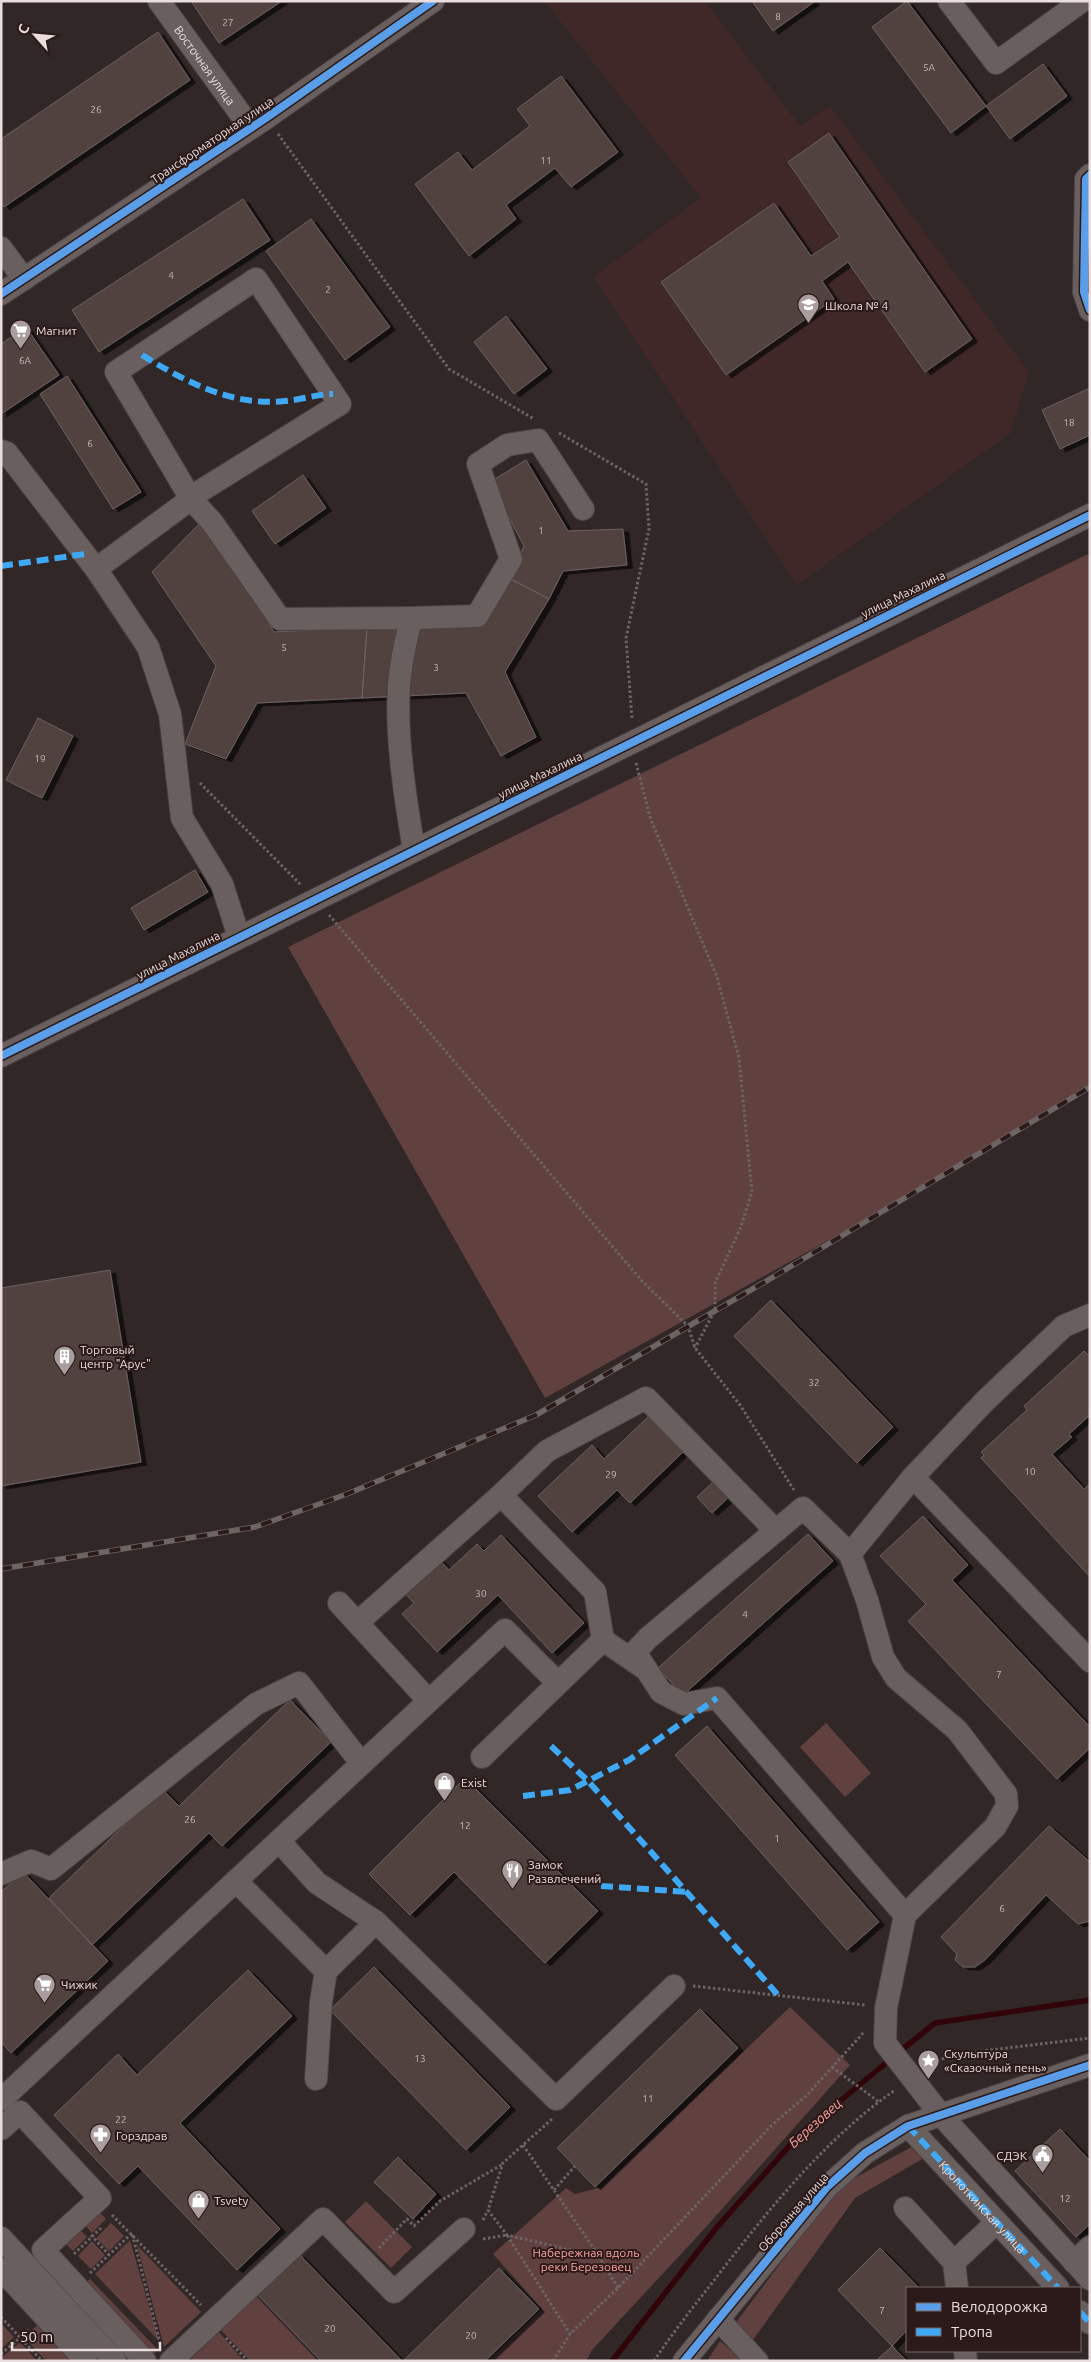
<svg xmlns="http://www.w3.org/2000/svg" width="1091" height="2362" font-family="Ubuntu,sans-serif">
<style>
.built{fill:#3f2827}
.green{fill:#614140}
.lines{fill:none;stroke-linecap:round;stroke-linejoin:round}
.stream{stroke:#300408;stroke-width:5.5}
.building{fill:#514241;stroke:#6a6160;filter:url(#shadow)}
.minor-casing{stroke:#4b4241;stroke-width:24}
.path{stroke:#6c6464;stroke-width:3;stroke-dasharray:2.5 2.5;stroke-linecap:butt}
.minor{stroke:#685f5e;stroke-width:22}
.rail-casing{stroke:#6d6564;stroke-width:5.5}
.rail{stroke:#2b1a19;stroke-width:4;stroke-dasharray:11;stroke-linecap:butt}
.quiet{stroke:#3fa9f5;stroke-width:6;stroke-dasharray:12 6;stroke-linecap:butt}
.cycleway-casing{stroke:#2b1a19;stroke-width:11}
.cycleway{stroke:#5a9eea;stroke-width:8}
.labels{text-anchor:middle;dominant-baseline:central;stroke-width:4;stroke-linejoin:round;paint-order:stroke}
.number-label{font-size:10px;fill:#c4b6b6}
.street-label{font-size:12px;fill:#eadddd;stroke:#2b1a19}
.poi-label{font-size:12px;fill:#eadddd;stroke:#2b1a19;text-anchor:start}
.park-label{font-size:12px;fill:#fda4a0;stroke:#2b1a19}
.water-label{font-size:14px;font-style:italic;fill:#fda39f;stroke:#2b1a19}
</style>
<defs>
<filter id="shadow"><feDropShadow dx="5.5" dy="3" stdDeviation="0" flood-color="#0009"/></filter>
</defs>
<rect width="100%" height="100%" fill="#312726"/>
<path class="built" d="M 544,1 L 705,1 L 800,126 L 830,106 L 1029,372 L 1011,433 L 797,585 L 593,277 L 701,198 Z"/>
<path class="green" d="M 1090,553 L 1090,1087 L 969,1162 L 545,1398 L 288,947 Z
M 826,1723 L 871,1773 L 845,1797 L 800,1747 Z
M 790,2007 L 850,2065 L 707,2226 L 592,2350 L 586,2361 L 488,2361 L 542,2309 L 493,2254 L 566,2188 L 575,2194 L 602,2187 Z
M 917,2144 L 924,2158 L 855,2198 L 750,2344 L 734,2325 L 838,2187 Z
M 366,2201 L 412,2247 L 391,2268 L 345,2222 Z
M 95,2207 L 106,2219 L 92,2233 L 81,2221 Z
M 111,2223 L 124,2236 L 109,2251 L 96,2238 Z
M 76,2225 L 87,2237 L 73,2251 L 61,2239 Z
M 130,2240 L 159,2341 L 95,2274 Z
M 92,2241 L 105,2255 L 91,2269 L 78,2256 Z
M 137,2245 L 201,2312 L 164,2347 Z
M 90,2279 L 158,2350 L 147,2360 L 80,2288 Z
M 256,2296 L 318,2361 L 250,2361 L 221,2330 Z
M 43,2320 L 81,2361 L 46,2361 L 24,2337 Z
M 1,2323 L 14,2337 L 1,2349 Z
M 219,2332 L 244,2361 L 189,2361 Z
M 720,2341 L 742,2360 L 741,2361 L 707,2361 Z
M 20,2342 L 37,2361 L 3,2361 L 1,2358 Z"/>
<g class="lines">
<path class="stream" d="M 899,2052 L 935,2023 L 1090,2000
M 612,2361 L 717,2227 L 800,2134 L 892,2058"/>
</g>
<path class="building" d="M 191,1 L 282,1 L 219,43 Z
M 752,1 L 814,1 L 814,2 L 773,31 Z
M 907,1 L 986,106 L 951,133 L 872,27 Z
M 158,32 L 190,80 L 4,207 L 1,203 L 1,139 Z
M 1043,64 L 1067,96 L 1010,139 L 986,106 Z
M 561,76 L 618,152 L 571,187 L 555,168 L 506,205 L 516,219 L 469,256 L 415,184 L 458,152 L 472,170 L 530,126 L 517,109 Z
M 829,133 L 972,339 L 925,372 L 848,262 L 822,281 L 834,299 L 726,375 L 661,282 L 774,203 L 811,256 L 840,237 L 788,162 Z
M 243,199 L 270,240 L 99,352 L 72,310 Z
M 311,219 L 390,327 L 345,360 L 266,251 Z
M 506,316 L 547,369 L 514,394 L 474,342 Z
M 26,327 L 59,375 L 1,414 L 1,344 Z
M 67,376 L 141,492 L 113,509 L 40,394 Z
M 1090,388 L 1090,435 L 1060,449 L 1042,410 Z
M 526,460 L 568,531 L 623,529 L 627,565 L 563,571 L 549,599 L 509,578 L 524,546 L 490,482 Z
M 303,475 L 326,508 L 275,544 L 252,511 Z
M 203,520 L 274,632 L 367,627 L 362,698 L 257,703 L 226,759 L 185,744 L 216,666 L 152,572 Z
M 509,578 L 549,599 L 505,672 L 536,737 L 501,756 L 466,693 L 362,698 L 367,627 L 479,621 Z
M 38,718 L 73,736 L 42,798 L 6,780 Z
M 195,870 L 208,892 L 144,930 L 131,908 Z
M 110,1270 L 141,1462 L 1,1486 L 1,1288 Z
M 771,1300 L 893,1427 L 857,1463 L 734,1336 Z
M 1084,1351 L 1088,1355 L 1090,1353 L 1090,1415 L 1069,1434 L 1072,1437 L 1052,1454 L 1084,1489 L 1090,1484 L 1090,1577 L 981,1458 L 984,1455 L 981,1452 L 1027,1410 L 1024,1406 Z
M 649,1416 L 683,1452 L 630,1503 L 617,1490 L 572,1532 L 538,1496 L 592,1445 L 604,1459 Z
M 714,1481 L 729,1497 L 712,1513 L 697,1497 Z
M 923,1516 L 968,1565 L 952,1580 L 1090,1727 L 1090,1748 L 1057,1779 L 908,1621 L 926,1604 L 880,1556 Z
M 808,1534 L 833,1561 L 683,1695 L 658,1668 Z
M 501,1535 L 584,1623 L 552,1653 L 498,1595 L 437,1652 L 402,1614 L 414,1603 L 403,1591 L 438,1558 L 449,1570 L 477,1544 L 484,1551 Z
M 290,1700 L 331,1742 L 222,1846 L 209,1833 L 92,1945 L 49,1898 L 162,1789 L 179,1806 Z
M 707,1726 L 879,1922 L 847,1950 L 675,1755 Z
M 465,1778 L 598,1911 L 545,1963 L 454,1872 L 410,1915 L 369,1874 Z
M 1049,1826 L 1090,1862 L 1090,1921 L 1078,1924 L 1046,1895 L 985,1960 L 975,1967 L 963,1967 L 955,1960 L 957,1954 L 941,1937 Z
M 23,1872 L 108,1961 L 11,2053 L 1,2042 L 1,1892 Z
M 374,1967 L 510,2107 L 466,2150 L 330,2010 Z
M 248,1970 L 292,2016 L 180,2123 L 280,2229 L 237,2270 L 138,2166 L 119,2184 L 54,2115 L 118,2054 L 137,2075 Z
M 700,2009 L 738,2048 L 595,2187 L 557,2148 Z
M 1060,2129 L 1090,2161 L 1090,2224 L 1076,2237 L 1015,2171 Z
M 398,2157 L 436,2194 L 413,2219 L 374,2182 Z
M 880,2248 L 919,2288 L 907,2288 L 907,2330 L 892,2346 L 838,2290 Z
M 299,2254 L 402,2361 L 321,2361 L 257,2294 Z
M 499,2268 L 539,2309 L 485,2361 L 403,2361 Z
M 892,2346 L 907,2361 L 876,2361 Z"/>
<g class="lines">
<defs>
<g id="minor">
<path id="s1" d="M 159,1 L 250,127"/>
<path d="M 949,1 L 996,63 L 1082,1"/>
<path d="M 1090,175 L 1086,179 L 1084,292 L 1090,310"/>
<path d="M 1,248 L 24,279"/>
<path d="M 256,279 L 340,404 L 202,490 L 191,499 L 116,372 Z"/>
<path d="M 1,294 L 266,118 L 433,1"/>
<path d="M 1,451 L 7,453 L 96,569"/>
<path d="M 414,850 C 405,797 394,728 400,675 C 402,656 407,637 411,618 L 477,616 L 511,559 L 478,464 L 507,445 L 538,440 L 583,509"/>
<path d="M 239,937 L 222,884 L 182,818 L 170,714 L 148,647 L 96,569 L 191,499 L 212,522 L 280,619 L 411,618"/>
<path d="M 1,1056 L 1090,515"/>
<path d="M 913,1477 L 1090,1661"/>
<path d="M 501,1495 L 595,1592 L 603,1640"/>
<path d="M 850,1554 L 913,1477 L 985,1401 L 1064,1326 L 1090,1315"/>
<path d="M 339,1603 L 429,1701"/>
<path d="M 358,1622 L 501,1495 L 547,1451 L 646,1398 L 776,1531"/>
<path d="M 482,1757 L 603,1640 L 644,1668"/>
<path d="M 279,1841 L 317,1883 L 376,1922"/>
<path d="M 1,1874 L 31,1861 L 51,1869 L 256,1704 L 299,1683 L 355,1755 L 364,1761"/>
<path d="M 236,1881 L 326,1971 L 321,2002 L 316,2079"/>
<path d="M 905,1915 L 717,1698 L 684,1704 L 661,1692 L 635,1652 L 648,1638 L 803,1508 L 850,1554 L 867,1600 L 883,1657 L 896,1678 L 957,1730 L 1006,1794 L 1007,1806 L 995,1827 L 905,1915 L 886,2008 L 885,2043 L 940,2114 L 1090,2279"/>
<path d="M 326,1971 L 376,1922 L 556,2099 L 674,1986"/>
<path d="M 1,2100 L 505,1630 L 558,1683"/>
<path d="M 908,2126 L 1058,2288"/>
<path d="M 1,2129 L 20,2112 L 100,2198 L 43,2250 L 145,2361"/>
<path d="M 905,2208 L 954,2262 L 957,2288"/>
<path d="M 1,2238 L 115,2361"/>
<path d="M 954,2262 L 997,2222"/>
<path d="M 1074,2262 L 1090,2247"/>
<path d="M 1,2269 L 86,2361"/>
<path d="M 1080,2312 L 1090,2323"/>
<path d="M 718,2319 L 757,2361"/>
<path d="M 965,2351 L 966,2361"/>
<path d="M 171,2361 L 323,2219 L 394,2292 L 464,2229"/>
<path d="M 684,2361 L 827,2187 L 865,2153 L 908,2126 L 1090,2065"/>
</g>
</defs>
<use href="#minor" class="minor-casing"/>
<path class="path" d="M 278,134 L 449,369 L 534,419
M 559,433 L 646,484 L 649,529 L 626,638 L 632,719
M 636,763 L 651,820 L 717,977 L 739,1058 L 752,1192 L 740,1229 L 715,1283 L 715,1310 L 695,1348
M 200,783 L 301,885
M 329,915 L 642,1281 L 688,1326 L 695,1348 L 740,1405 L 794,1490
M 693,1986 L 865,2005
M 832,2067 L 879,2102
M 929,2067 L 949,2055 L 1090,2038
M 552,2119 L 503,2163 L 488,2210 L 507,2235 L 599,2257 L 618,2288
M 523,2145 L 599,2256
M 554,2190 L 575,2166
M 112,2215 L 201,2305
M 483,2220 L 488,2210
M 91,2235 L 109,2255
M 483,2239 L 507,2235 L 570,2334
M 379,2248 L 407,2219 L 414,2226 L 440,2201 L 503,2164
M 74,2254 L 102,2227
M 90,2273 L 132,2233 L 160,2343
M 1,2317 L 42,2361
M 226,2338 L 248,2361
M 1,2354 L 29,2330
M 553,2361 L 570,2334 L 618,2288 L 772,2125 L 808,2094 L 865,2031
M 654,2361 C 675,2329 699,2300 722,2270 C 773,2204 827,2138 895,2090"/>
<use href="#minor" class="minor"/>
<defs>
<path id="rail" d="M 1,1569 L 255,1527 L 347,1494 L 536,1415 L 763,1283 L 1090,1087"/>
</defs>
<use href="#rail" class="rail-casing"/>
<use href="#rail" class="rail"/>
<g class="quiet">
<path d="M 142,355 C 184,381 233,407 285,401 C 301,400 317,394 333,394"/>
<path d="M 1,566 L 85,554"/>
<path d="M 551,1746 L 588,1781 L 778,1995"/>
<path d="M 523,1796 L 570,1790 L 629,1760 L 717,1698"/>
<path d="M 601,1886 L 687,1892"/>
<path id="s2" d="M 908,2126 L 1058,2288"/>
<path d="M 1080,2312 L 1090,2323"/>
</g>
<defs>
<path id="cycleway" d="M 1090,175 L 1086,179 L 1084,292 L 1090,310
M 1,294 L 266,118 L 433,1
M 1,1056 L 1090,515
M 684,2361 L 827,2187 L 865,2153 L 908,2126 L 1090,2065"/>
</defs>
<use href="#cycleway" class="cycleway-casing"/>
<use href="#cycleway" class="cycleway"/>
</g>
<defs>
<symbol id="school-pin" viewBox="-11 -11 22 30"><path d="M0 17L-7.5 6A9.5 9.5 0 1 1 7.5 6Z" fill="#a99d9d" stroke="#2b1a19"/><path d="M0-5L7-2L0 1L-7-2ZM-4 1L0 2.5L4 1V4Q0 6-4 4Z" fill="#fff"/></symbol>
<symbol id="supermarket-pin" viewBox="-11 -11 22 30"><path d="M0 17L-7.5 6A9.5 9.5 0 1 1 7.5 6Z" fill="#a99d9d" stroke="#2b1a19"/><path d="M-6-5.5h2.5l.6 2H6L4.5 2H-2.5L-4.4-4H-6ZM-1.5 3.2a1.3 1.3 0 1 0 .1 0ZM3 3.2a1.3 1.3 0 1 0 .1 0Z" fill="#fff"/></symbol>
<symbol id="building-pin" viewBox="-11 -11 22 30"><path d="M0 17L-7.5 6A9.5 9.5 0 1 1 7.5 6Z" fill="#a99d9d" stroke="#2b1a19"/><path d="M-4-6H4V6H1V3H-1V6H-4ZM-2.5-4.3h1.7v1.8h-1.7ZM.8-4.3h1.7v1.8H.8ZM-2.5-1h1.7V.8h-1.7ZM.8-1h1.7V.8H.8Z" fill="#fff"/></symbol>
<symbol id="shop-pin" viewBox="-11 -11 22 30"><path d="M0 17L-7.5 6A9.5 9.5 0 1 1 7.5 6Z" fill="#a99d9d" stroke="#2b1a19"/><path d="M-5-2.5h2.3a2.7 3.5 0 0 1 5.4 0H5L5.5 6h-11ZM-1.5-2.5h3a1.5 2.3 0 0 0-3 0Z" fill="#fff"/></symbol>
<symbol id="restaurant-pin" viewBox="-11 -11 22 30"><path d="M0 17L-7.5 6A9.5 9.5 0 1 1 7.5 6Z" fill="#a99d9d" stroke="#2b1a19"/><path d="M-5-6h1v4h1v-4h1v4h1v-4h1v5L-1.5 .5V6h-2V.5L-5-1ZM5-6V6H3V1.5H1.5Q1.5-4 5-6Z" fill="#fff"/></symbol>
<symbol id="sight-pin" viewBox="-11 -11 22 30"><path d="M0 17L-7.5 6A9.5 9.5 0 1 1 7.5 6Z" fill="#a99d9d" stroke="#2b1a19"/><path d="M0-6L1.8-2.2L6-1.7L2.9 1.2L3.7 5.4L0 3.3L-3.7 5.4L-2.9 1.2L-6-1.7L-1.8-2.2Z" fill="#fff"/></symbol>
<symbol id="pharmacy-pin" viewBox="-11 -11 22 30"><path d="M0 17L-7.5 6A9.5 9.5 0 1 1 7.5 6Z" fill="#a99d9d" stroke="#2b1a19"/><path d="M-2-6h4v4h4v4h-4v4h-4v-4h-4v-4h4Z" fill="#fff"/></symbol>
<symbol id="civic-pin" viewBox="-11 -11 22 30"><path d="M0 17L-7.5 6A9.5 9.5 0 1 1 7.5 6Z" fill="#a99d9d" stroke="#2b1a19"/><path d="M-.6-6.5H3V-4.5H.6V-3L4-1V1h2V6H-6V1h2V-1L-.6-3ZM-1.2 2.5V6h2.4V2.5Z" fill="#fff"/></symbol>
</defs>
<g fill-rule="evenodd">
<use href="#school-pin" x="796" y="292" width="25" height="34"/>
<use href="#supermarket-pin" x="8" y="318" width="25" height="34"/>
<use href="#building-pin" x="52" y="1344" width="25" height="34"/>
<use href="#shop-pin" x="432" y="1770" width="25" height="34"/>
<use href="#restaurant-pin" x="500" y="1858" width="25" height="34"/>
<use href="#supermarket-pin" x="32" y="1972" width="25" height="34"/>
<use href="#sight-pin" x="916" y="2048" width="25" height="34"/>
<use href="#pharmacy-pin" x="88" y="2122" width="25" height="34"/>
<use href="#civic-pin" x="1030" y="2142" width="25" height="34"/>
<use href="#shop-pin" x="186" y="2188" width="25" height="34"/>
</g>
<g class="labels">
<g class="number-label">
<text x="778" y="16">8</text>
<text x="228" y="22">27</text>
<text x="929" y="67">5А</text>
<text x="96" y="109">26</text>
<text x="546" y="160">11</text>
<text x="171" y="275">4</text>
<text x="328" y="289">2</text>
<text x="25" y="360">6А</text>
<text x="1069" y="422">18</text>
<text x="90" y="443">6</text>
<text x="541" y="530">1</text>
<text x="284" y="647">5</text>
<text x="436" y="667">3</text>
<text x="40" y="758">19</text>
<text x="814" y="1382">32</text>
<text x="1030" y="1471">10</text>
<text x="611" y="1474">29</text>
<text x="481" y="1593">30</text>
<text x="745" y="1614">4</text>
<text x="999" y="1674">7</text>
<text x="190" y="1819">26</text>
<text x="465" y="1825">12</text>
<text x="777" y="1838">1</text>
<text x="1002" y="1908">6</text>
<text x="420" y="2058">13</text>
<text x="648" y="2098">11</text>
<text x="121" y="2119">22</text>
<text x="1065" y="2198">12</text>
<text x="882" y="2310">7</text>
<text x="330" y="2328">20</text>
<text x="471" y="2335">20</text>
</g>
<g class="street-label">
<text stroke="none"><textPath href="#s1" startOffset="79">Восточная улица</textPath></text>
<text transform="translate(212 140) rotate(-34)">Трансформаторная улица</text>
<text transform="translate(903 594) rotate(-26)">улица Махалина</text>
<text transform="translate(540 775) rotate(-26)">улица Махалина</text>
<text transform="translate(178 955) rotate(-27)">улица Махалина</text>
<text stroke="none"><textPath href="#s2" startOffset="110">Кропоткинская улица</textPath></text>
<text transform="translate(793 2212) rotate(-49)">Оборонная улица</text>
</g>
<g class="poi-label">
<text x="825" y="305">Школа № 4</text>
<text x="36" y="330">Магнит</text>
<text x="80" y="1349">Торговый<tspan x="80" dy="14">центр "Арус"</tspan></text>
<text x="461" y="1782">Exist</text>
<text x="528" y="1864">Замок<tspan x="528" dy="14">Развлечений</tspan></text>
<text x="61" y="1984">Чижик</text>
<text x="944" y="2053">Скульптура<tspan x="944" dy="14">«Сказочный пень»</tspan></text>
<text x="116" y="2135">Горздрав</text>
<text x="1027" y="2155" text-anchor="end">СДЭК</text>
<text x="214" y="2200">Tsvety</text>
</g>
<g class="park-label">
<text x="586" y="2252">Набережная вдоль<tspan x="586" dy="14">реки Березовец</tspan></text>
</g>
<g class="water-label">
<text transform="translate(815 2123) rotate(-42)">Березовец</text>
</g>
</g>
<rect width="1091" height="2362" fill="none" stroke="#eadddd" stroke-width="5"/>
<rect x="906" y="2287" width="175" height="65" fill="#2b1a19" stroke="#776867"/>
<rect x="916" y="2303" width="25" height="8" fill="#5a9eea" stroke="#776867"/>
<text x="951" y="2312" font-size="15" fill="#eadddd">Велодорожка</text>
<rect x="916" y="2328" width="25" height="8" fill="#3fa9f5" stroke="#776867"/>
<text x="951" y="2337" font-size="15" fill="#eadddd">Тропа</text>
<g transform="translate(35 35) rotate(297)" stroke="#2b1a19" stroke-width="4" paint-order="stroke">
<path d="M0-4L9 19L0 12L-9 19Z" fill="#eadddd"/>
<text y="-8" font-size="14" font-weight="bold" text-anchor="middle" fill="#eadddd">С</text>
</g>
<path d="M12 2342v8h148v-8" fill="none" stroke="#eadddd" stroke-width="2.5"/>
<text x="20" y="2342" font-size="15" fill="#eadddd" stroke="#2b1a19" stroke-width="4" paint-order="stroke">50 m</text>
</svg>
